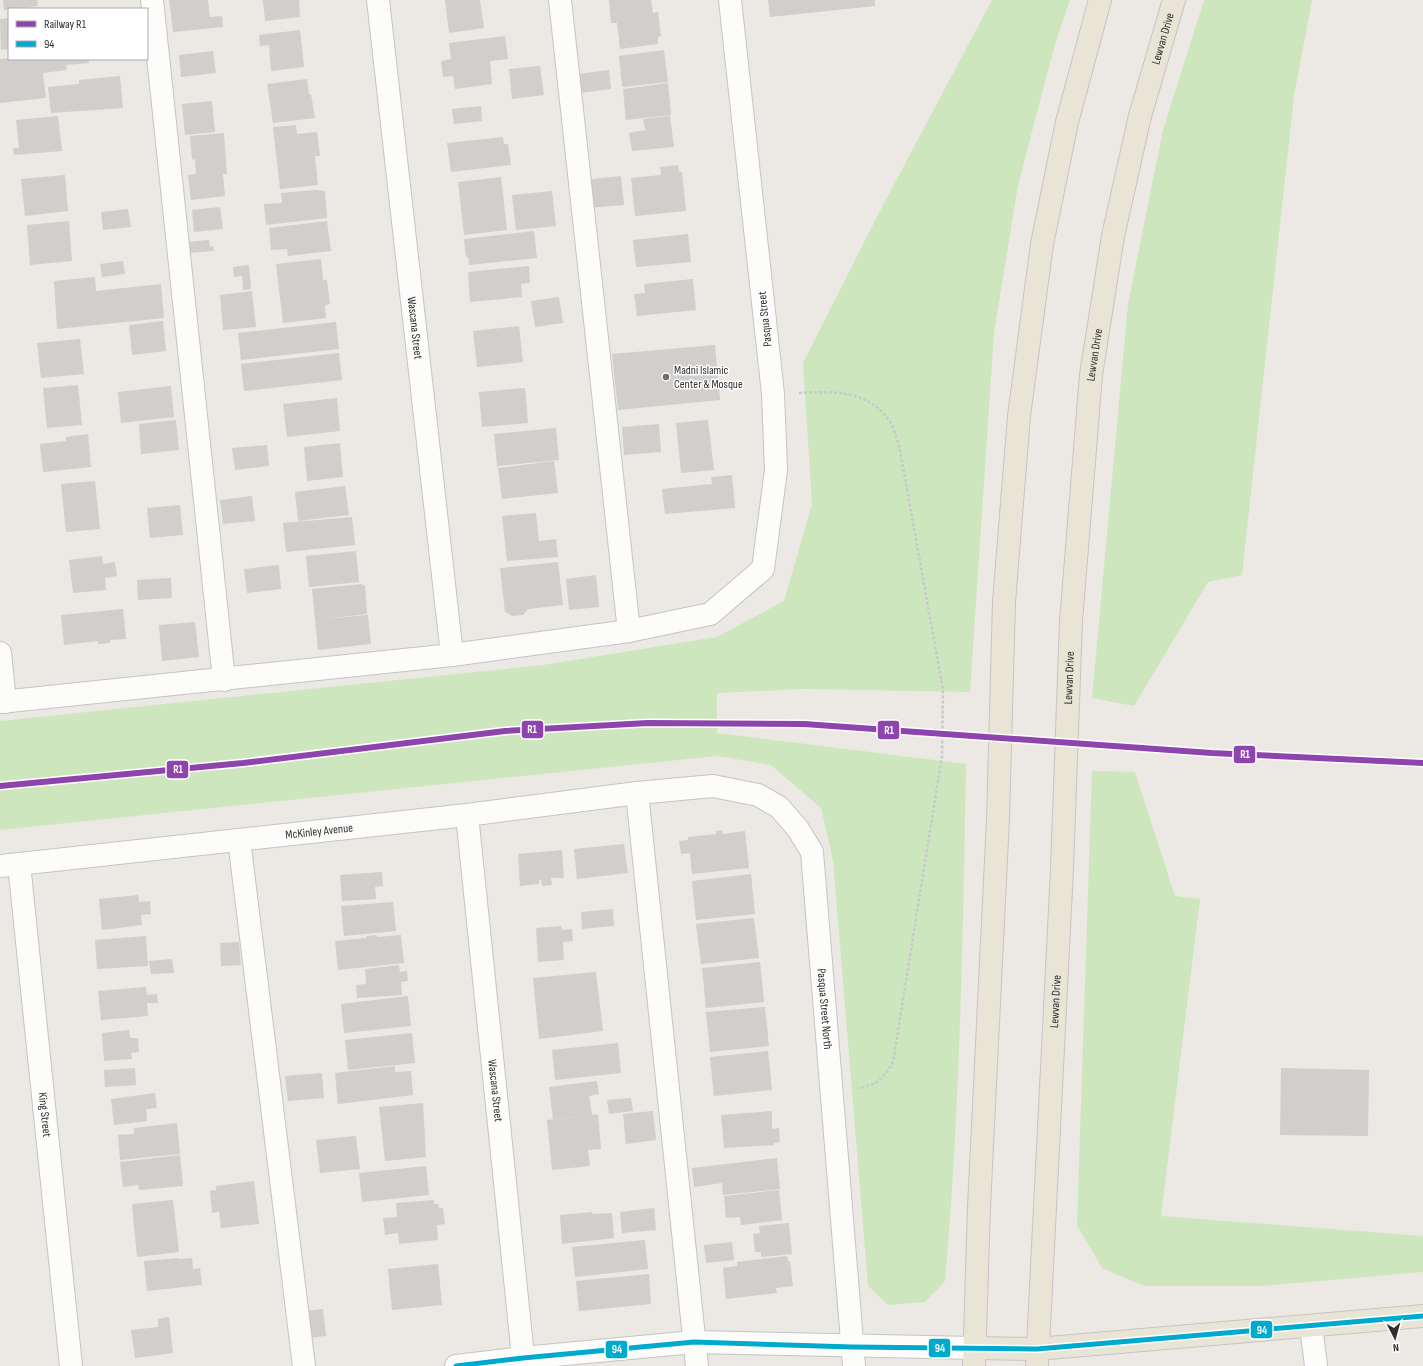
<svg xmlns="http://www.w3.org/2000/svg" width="1423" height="1366" font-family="'Sofia Sans Condensed',sans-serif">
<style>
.green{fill:#cee6be}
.building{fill:#d1cecb}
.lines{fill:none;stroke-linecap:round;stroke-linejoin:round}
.minor-casing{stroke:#c5c4c5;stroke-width:24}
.major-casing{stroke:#c6c5c4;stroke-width:24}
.path{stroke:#c9c9c8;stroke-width:2.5;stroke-dasharray:3 2;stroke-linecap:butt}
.minor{stroke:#fcfcfb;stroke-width:22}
.major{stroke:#e8e4d6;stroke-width:22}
.bus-1-casing{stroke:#fff;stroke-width:8}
.bus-1{stroke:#00a9ce;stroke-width:5}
.rail-1-casing{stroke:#fff;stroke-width:9}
.rail-1{stroke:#8e44ad;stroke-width:6}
.poi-dot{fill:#706f6e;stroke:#fff;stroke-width:1.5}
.labels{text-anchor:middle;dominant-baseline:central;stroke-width:3;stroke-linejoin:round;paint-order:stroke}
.street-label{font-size:12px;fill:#2e2e2e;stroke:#fff}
.poi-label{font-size:12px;fill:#2e2e2e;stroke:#fff;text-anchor:start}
.line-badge{stroke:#fff;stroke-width:1.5}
.badge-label{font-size:11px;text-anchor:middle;font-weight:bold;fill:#fff}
</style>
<rect width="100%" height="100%" fill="#ece8e4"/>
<path class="green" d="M 992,0 L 1070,0 L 1055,44 L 1018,185 L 994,333 L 970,692 L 804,689 L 717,693 L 717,733 L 966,764 C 963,937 960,1110 945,1281 L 925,1302 L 888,1305 L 868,1286 L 833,860 L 821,808 L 771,765 L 717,756 L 0,830 L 0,721 L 543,665 L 717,637 L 784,601 L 812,504 L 803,363 L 882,207 Z
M 1204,0 L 1312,0 L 1294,96 L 1242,575 L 1208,582 L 1134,706 L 1092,698 L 1128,304 L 1163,130 Z
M 1092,771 L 1135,772 L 1175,896 L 1200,899 L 1161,1216 L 1423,1236 L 1423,1272 L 1262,1286 L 1144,1286 L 1102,1268 L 1077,1225 Z"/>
<path class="building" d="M 3,0 L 37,0 L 38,6 L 4,10 Z
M 169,0 L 208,0 L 210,17 L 222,16 L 223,27 L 173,32 Z
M 263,0 L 299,0 L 300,17 L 265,21 Z
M 445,0 L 480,0 L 484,28 L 449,33 Z
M 609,0 L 651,0 L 653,13 L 658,12 L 661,36 L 658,37 L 658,44 L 620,49 L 617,23 L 611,23 Z
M 768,0 L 875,0 L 875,6 L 770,17 Z
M 9,18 L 9,49 L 1,50 L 0,19 Z
M 300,30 L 304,67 L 271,71 L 269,45 L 260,46 L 259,35 Z
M 505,36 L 508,59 L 490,61 L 492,84 L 455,89 L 453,76 L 443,77 L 441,61 L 451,59 L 449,43 Z
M 664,50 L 668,82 L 622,87 L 619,56 Z
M 213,51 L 216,73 L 181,77 L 179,55 Z
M 9,58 L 89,59 L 89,63 L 66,65 L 67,70 L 43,73 L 46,98 L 0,103 L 0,59 Z
M 540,66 L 544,95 L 512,99 L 509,69 Z
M 609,70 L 611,89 L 580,93 L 578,74 Z
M 120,76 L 123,108 L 51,113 L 48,87 L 79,84 L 79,80 Z
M 307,79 L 309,94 L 311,94 L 315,118 L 273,123 L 267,84 Z
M 668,83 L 671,115 L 626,120 L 623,89 Z
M 212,101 L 215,132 L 185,135 L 182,104 Z
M 481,106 L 482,121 L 454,124 L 452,109 Z
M 58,116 L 62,151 L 14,155 L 13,148 L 19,148 L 16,120 Z
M 670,116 L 674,147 L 632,151 L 629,133 L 645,130 L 643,119 Z
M 296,125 L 297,134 L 317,132 L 320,156 L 315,156 L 318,185 L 280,189 L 273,127 Z
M 224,133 L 227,174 L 223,174 L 225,196 L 191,200 L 188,175 L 196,174 L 195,159 L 192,160 L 190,136 Z
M 503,137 L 504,144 L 508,144 L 511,165 L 451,172 L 447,143 Z
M 678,165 L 679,172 L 682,172 L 686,211 L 635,216 L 631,178 L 661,175 L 660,167 Z
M 65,175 L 68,211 L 25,216 L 21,179 Z
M 621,176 L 624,205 L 588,208 L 585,180 Z
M 501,177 L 507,230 L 464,235 L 458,182 Z
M 316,190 L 325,191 L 327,218 L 266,225 L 264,204 L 282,203 L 281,193 Z
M 552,191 L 556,226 L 516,230 L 512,195 Z
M 220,207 L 223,229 L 194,232 L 192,210 Z
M 128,209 L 131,227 L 103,230 L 101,212 Z
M 69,221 L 72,261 L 30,265 L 27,225 Z
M 327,221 L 331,251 L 288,256 L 287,249 L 271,250 L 269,228 Z
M 534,231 L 537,258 L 469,265 L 468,257 L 466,257 L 464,239 Z
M 688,234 L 691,262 L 636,267 L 633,240 Z
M 209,240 L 210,247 L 213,246 L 214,251 L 186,253 L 185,242 Z
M 321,259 L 323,280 L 327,280 L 330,304 L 325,305 L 326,318 L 283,323 L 276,264 Z
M 123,261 L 125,274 L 102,277 L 100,264 Z
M 249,265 L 251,289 L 243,290 L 242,276 L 234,277 L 233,267 Z
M 529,266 L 530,283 L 521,284 L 522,297 L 470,302 L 468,272 Z
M 95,277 L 96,291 L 161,284 L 164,318 L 57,329 L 54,281 Z
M 693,279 L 696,310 L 637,316 L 634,294 L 645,293 L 644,284 Z
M 252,291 L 256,327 L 223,330 L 220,295 Z
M 559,297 L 563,323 L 535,327 L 531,301 Z
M 163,321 L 166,351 L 132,355 L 129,325 Z
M 336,322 L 339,349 L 241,360 L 238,333 Z
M 519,326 L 523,362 L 477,367 L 473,331 Z
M 80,339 L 84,374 L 41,378 L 37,343 Z
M 715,345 L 720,400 L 618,410 L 612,354 Z
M 339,353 L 342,380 L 244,391 L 241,364 Z
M 78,385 L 82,425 L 47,428 L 43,388 Z
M 171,386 L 174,417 L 121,423 L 118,392 Z
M 525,388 L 528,423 L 482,427 L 479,392 Z
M 337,398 L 340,431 L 287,437 L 283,404 Z
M 176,420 L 179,450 L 141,454 L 139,424 Z
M 708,420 L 714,470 L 681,473 L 676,423 Z
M 659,424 L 661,452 L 624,455 L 622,427 Z
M 556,428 L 559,460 L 497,466 L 494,434 Z
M 88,434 L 91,467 L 43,472 L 40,444 L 66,441 L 66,437 Z
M 340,443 L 343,477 L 307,481 L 304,447 Z
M 267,445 L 269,466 L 235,470 L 232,448 Z
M 554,461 L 558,493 L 502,499 L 498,468 Z
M 732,475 L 735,508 L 665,514 L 662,489 L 712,484 L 711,477 Z
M 95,481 L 100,529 L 66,532 L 61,484 Z
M 345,486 L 349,515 L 298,521 L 295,492 Z
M 252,496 L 255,521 L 223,524 L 220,500 Z
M 180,505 L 183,535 L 150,538 L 147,508 Z
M 536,513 L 539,541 L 556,539 L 558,557 L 507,561 L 502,516 Z
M 352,517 L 355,545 L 286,552 L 283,523 Z
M 356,551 L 359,582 L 309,587 L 306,556 Z
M 102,556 L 103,564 L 115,562 L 117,576 L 105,578 L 106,590 L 73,593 L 69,560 Z
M 558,562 L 563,605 L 528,609 L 523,615 L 512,616 L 505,612 L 500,568 Z
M 279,565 L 281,589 L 247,593 L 244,569 Z
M 596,575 L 599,607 L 569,610 L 566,579 Z
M 171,578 L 172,598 L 138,600 L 137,580 Z
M 362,584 L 362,586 L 365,585 L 367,614 L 323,619 L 368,615 L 371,644 L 318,650 L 312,589 Z
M 123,609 L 126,639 L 110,640 L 110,643 L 98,644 L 98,641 L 64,645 L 61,615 Z
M 195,622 L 199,657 L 162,661 L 159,625 Z
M 722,830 L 723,834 L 745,831 L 749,868 L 692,874 L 690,853 L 681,854 L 679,841 L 688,840 L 688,837 L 716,834 L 716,831 Z
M 624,844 L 628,873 L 577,879 L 574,849 Z
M 562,850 L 564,878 L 551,878 L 552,885 L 542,886 L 541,880 L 539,880 L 539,884 L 520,886 L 518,854 Z
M 382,872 L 383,886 L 375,887 L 376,899 L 342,901 L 340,875 Z
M 751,874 L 755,914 L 696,920 L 692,881 Z
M 138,895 L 139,902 L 150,901 L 151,914 L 141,915 L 142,925 L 102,930 L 99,899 Z
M 393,902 L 396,931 L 344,936 L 341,906 Z
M 613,909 L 614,926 L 582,929 L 581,912 Z
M 754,918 L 759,958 L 701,964 L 696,924 Z
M 561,926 L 562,930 L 572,929 L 573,941 L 563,942 L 564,960 L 538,962 L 536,928 Z
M 376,935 L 378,937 L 401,935 L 404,963 L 338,970 L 335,941 L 366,938 L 367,936 Z
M 146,936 L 148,966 L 97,969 L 95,940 Z
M 239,942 L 241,965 L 221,966 L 220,943 Z
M 172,959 L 174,973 L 151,974 L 149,961 Z
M 760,962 L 764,1002 L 706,1008 L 702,968 Z
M 399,965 L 400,972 L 407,971 L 408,981 L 401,982 L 402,995 L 357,998 L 356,985 L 366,984 L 365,969 Z
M 596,972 L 603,1031 L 539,1039 L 533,978 Z
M 146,987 L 147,995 L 157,994 L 158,1003 L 147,1003 L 148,1016 L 101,1020 L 98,991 Z
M 408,996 L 411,1026 L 344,1033 L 341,1004 Z
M 765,1007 L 769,1046 L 710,1052 L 706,1012 Z
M 129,1030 L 130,1038 L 138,1038 L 139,1052 L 131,1053 L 132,1059 L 104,1061 L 102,1033 Z
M 412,1033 L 415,1063 L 348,1070 L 345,1040 Z
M 618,1043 L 621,1073 L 555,1080 L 552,1050 Z
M 768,1051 L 772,1090 L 714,1096 L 710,1057 Z
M 395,1066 L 395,1072 L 411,1071 L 413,1095 L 338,1104 L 335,1073 Z
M 135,1068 L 136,1085 L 105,1087 L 104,1070 Z
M 1281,1068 L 1369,1070 L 1368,1136 L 1280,1135 Z
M 322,1073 L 324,1098 L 288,1101 L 285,1076 Z
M 597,1081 L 599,1094 L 589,1096 L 592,1115 L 598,1114 L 601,1149 L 588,1150 L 590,1166 L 552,1170 L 547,1120 L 576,1117 L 553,1119 L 549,1087 Z
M 155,1093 L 157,1108 L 146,1109 L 147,1121 L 114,1125 L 111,1099 Z
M 631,1098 L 633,1111 L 609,1114 L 607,1100 Z
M 423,1103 L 426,1157 L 385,1161 L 379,1107 Z
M 653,1111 L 656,1140 L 626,1144 L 623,1114 Z
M 772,1111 L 772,1129 L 779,1128 L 780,1142 L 774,1143 L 774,1145 L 724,1148 L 721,1115 Z
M 177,1123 L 180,1154 L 120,1160 L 118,1135 L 134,1134 L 134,1128 Z
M 356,1136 L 360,1169 L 320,1173 L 316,1140 Z
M 180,1155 L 183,1186 L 139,1190 L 138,1185 L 123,1187 L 120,1162 Z
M 777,1158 L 780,1189 L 723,1195 L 722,1183 L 694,1187 L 692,1168 Z
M 426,1166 L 429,1195 L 362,1202 L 359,1173 Z
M 254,1181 L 259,1224 L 221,1228 L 219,1212 L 212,1213 L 210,1191 L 216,1190 L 216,1186 Z
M 779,1190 L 782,1220 L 741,1225 L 740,1217 L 726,1218 L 724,1196 Z
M 173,1200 L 179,1252 L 137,1257 L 132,1204 Z
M 434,1200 L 434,1204 L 438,1204 L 439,1208 L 443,1208 L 445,1224 L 437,1225 L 438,1240 L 399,1244 L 398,1233 L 385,1235 L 383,1218 L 397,1217 L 396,1203 Z
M 654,1208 L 656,1230 L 622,1233 L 620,1212 Z
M 592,1212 L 592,1214 L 612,1213 L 614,1238 L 562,1244 L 560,1215 Z
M 789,1223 L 792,1254 L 761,1257 L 761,1252 L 755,1252 L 753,1234 L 760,1233 L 759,1226 Z
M 645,1240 L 648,1269 L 575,1277 L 572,1247 Z
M 732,1242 L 734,1260 L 706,1263 L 704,1245 Z
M 787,1256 L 788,1261 L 790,1261 L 793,1286 L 776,1288 L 777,1293 L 726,1299 L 723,1268 L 737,1266 L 737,1262 Z
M 178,1258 L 179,1259 L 192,1258 L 193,1269 L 200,1268 L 202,1285 L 147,1291 L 144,1261 Z
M 438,1264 L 442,1305 L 392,1310 L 388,1269 Z
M 649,1274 L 651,1304 L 579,1311 L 576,1281 Z
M 323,1309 L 326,1336 L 307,1338 L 304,1311 Z
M 169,1317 L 173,1353 L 135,1358 L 131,1330 L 158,1327 L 158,1319 Z"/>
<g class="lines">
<defs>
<g id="minor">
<path d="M 152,0 L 224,680"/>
<path id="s1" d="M 378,0 L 452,655"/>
<path d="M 560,0 L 629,631"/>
<path d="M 0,653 L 5,702"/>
<path d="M 0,702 L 452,655 L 629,631 L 710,614 L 763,569 L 776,470 L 773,394 L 730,0"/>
<path d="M 637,793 L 697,1366"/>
<path id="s2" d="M 467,815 L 524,1366"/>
<path d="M 239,840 L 304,1366"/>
<path id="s3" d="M 19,864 L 71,1366"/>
<path id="s4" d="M 0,866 L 467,815 L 637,793 L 713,786 L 758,795 L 779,807 L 798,829 L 812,852 L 854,1366"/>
<path d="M 1311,1326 L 1316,1366"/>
<path d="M 456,1366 L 523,1358 L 694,1342 L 974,1348"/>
</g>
<g id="major">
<path d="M 974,1348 L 1037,1349 L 1423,1316"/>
<path d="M 974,1366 L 979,1207 L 998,819 L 1004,602 L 1019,416 L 1042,244 L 1067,122 L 1100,0"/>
<path id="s5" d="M 1037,1366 L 1062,869 L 1071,621 L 1091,375 L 1113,236 L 1140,116 L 1174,0"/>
</g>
</defs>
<use href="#minor" class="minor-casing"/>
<use href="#major" class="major-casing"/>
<path class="path" d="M 799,393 C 832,391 870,390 890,422 C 894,428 896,438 899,445 L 943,690 L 942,756 L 893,1062 C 883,1079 878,1085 858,1088"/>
<use href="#minor" class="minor"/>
<use href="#major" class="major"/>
<defs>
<path id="bus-1" d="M 456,1366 L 523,1358 L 694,1342 L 852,1347 L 1037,1349 L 1423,1316"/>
</defs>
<use href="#bus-1" class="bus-1-casing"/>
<use href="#bus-1" class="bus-1"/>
<defs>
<path id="rail-1" d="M 0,786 L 243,763 L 505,731 L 648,723 L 804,724 L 1212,753 L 1423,763"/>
</defs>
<use href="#rail-1" class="rail-1-casing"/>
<use href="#rail-1" class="rail-1"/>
</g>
<circle class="poi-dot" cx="666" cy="377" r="4"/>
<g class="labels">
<g class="street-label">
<text stroke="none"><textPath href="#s5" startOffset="1337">Lewvan Drive</textPath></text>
<text transform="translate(765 319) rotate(-96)">Pasqua Street</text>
<text stroke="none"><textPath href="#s1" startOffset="330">Wascana Street</textPath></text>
<text stroke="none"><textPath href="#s5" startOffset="1013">Lewvan Drive</textPath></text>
<text stroke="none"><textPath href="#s5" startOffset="689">Lewvan Drive</textPath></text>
<text stroke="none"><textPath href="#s4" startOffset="321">McKinley Avenue</textPath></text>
<text stroke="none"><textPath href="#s5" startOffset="365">Lewvan Drive</textPath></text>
<text stroke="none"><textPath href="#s4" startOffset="1001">Pasqua Street North</textPath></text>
<text stroke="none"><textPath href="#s2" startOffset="277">Wascana Street</textPath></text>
<text stroke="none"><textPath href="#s3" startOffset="252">King Street</textPath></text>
</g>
<g class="poi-label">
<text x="674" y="370">Madni Islamic<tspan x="674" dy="14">Center &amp; Mosque</tspan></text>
</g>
</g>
<g class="line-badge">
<rect x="521" y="720" width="23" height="19" rx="4" fill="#8e44ad"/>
<rect x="877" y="720" width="23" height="20" rx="4" fill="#8e44ad"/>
<rect x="1233" y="745" width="23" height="19" rx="4" fill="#8e44ad"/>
<rect x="166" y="760" width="23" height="19" rx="4" fill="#8e44ad"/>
<rect x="1250" y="1320" width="23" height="19" rx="4" fill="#00a9ce"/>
<rect x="928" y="1338" width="23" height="20" rx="4" fill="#00a9ce"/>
<rect x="605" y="1340" width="23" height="19" rx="4" fill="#00a9ce"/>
</g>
<g class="badge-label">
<text x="532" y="733">R1</text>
<text x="889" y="734">R1</text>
<text x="1245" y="758">R1</text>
<text x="178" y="773">R1</text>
<text x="1262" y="1334">94</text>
<text x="940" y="1352">94</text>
<text x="617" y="1353">94</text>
</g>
<rect x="8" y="8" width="140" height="52" fill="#ffffff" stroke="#ababab"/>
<rect x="16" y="21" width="20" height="6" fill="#8e44ad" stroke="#ababab"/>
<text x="44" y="28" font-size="12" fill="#2e2e2e">Railway R1</text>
<rect x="16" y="41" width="20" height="6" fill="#00a9ce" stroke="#ababab"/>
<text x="44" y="48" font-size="12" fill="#2e2e2e">94</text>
<g transform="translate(1395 1338) rotate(174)" stroke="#ffffff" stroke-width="3" paint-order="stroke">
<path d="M0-3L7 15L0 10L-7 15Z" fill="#2e2e2e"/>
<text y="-6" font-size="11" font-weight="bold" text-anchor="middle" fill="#2e2e2e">N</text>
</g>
</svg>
